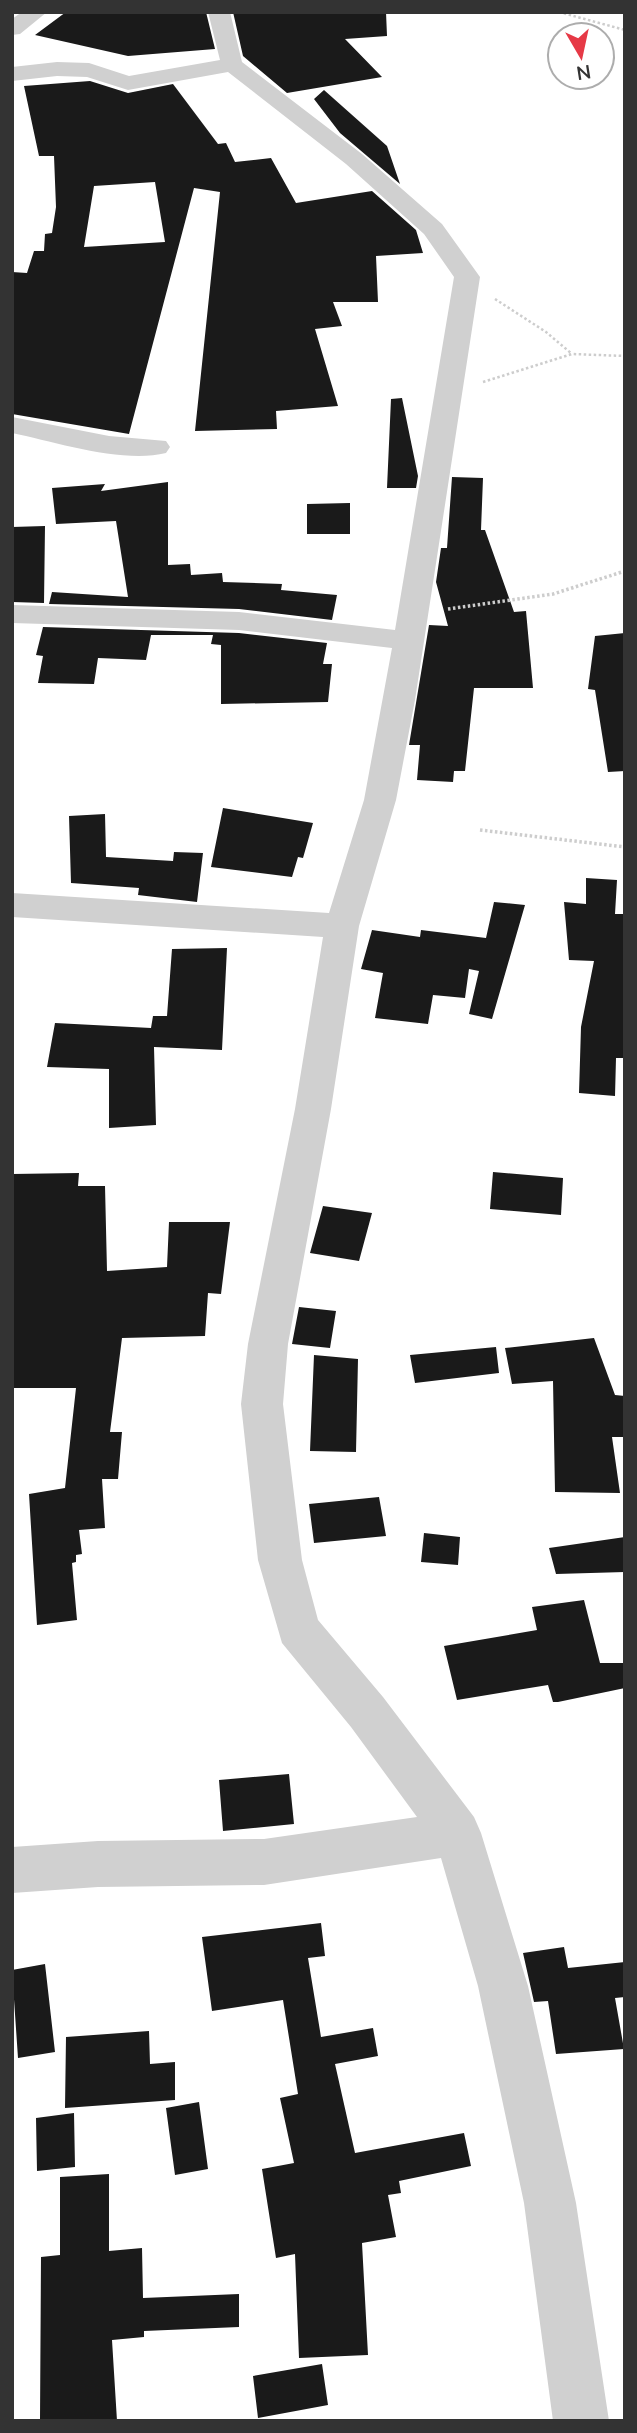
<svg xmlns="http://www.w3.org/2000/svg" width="637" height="2433" font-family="Mulish,sans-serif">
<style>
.building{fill:#1a1a1a;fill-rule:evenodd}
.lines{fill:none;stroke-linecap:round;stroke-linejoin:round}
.path-far1{stroke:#cdcdcd;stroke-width:2.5;stroke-dasharray:2.5 2.5;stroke-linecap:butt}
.path{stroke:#cdcdcd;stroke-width:3.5;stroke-dasharray:2.5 2.5;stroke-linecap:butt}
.minor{fill:#d0d0d0;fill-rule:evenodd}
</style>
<rect width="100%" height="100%" fill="#fff"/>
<path class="building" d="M 66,12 L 206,12 L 215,49 L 128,56 L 35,35 Z
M 233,12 L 386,12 L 387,36 L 345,39 L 382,77 L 287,93 L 243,56 Z
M 90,81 L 128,93 L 173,84 L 218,144 L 226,143 L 235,162 L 271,158 L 296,203 L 372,191 L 416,230 L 423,253 L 376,256 L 378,302 L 333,302 L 342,326 L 315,329 L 338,406 L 276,411 L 277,429 L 195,431 L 220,192 L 194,188 L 129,434 L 12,414 L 12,272 L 27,273 L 34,251 L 44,251 L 45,234 L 52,233 L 56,207 L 54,156 L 39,156 L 24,86 ZM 155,182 L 165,242 L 84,247 L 94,186 Z
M 324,90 L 387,146 L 400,184 L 340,133 L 314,99 Z
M 402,398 L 418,476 L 416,488 L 387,488 L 391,399 Z
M 452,477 L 483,478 L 481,530 L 485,530 L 514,612 L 526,611 L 533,688 L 474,688 L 465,771 L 454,771 L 453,782 L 417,780 L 420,745 L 409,745 L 429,625 L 448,626 L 436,582 L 441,548 L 447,548 Z
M 168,482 L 168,565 L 190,564 L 191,575 L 222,573 L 223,582 L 282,584 L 281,590 L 337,595 L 332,620 L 239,609 L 49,604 L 52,592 L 128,597 L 116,521 L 56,524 L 52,488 L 105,484 L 101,491 Z
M 350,503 L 350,534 L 307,534 L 307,504 Z
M 45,526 L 44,603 L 12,602 L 12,527 Z
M 43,627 L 239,633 L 327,643 L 323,664 L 332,664 L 328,702 L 221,704 L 221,645 L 211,644 L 213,635 L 151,635 L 146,660 L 98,658 L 94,684 L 38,683 L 43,656 L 36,655 Z
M 625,633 L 625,771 L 608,772 L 595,690 L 588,689 L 595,636 Z
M 223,808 L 313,823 L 303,858 L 298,857 L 292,877 L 211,867 Z
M 105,814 L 106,857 L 173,861 L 174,852 L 203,853 L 197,902 L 138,895 L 139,888 L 71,883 L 69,816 Z
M 586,878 L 617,880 L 615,914 L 625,914 L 625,1058 L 616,1058 L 615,1096 L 579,1093 L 581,1027 L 594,961 L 569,960 L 564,902 L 586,904 Z
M 494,902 L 525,905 L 492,1019 L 469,1014 L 479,971 L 469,969 L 465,998 L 433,995 L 428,1024 L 375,1018 L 383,973 L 361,969 L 372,930 L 420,937 L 421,930 L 486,938 Z
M 227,948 L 222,1050 L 154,1047 L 156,1125 L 109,1128 L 109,1069 L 47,1067 L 55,1023 L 151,1028 L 153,1016 L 167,1016 L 172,949 Z
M 493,1172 L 563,1178 L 561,1215 L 490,1209 Z
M 79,1173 L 78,1186 L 105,1186 L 107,1271 L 167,1267 L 169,1222 L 230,1222 L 221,1294 L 208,1293 L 205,1336 L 122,1338 L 110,1432 L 122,1432 L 118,1479 L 102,1479 L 105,1528 L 79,1530 L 82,1554 L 76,1555 L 76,1562 L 72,1563 L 77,1620 L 37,1625 L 29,1494 L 65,1488 L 76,1388 L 12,1388 L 12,1174 Z
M 323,1206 L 372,1213 L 359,1261 L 310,1253 Z
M 299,1307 L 336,1311 L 330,1348 L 292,1344 Z
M 594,1338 L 615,1395 L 625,1396 L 625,1437 L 612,1437 L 620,1493 L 555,1492 L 553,1381 L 512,1384 L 505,1348 Z
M 496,1347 L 499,1373 L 415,1383 L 410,1355 Z
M 314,1355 L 358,1359 L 356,1452 L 310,1451 Z
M 379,1497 L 386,1536 L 314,1543 L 309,1504 Z
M 424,1533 L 460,1537 L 458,1565 L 421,1562 Z
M 625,1537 L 625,1572 L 556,1574 L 549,1548 Z
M 584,1600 L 600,1663 L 625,1663 L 625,1688 L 558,1702 L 553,1702 L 548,1685 L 457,1700 L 444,1646 L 537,1630 L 532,1607 Z
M 289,1774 L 294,1824 L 223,1831 L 219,1780 Z
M 321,1923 L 325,1956 L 308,1958 L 321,2037 L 373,2028 L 378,2056 L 335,2064 L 355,2153 L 464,2133 L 471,2166 L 399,2181 L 401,2193 L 388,2195 L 396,2237 L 362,2243 L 368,2355 L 299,2358 L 295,2254 L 276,2258 L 262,2169 L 294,2163 L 280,2098 L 298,2094 L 283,2000 L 212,2011 L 202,1937 Z
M 564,1947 L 568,1968 L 625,1962 L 625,1997 L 615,1998 L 624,2049 L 556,2054 L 548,2001 L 534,2002 L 523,1953 Z
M 45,1964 L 55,2052 L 18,2058 L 12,1970 Z
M 149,2031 L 150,2064 L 175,2062 L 175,2100 L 65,2108 L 66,2037 Z
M 199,2102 L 208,2169 L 175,2175 L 166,2108 Z
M 74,2113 L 75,2167 L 37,2171 L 36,2118 Z
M 109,2174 L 109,2251 L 142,2248 L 143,2298 L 239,2294 L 239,2327 L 144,2331 L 144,2337 L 112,2340 L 117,2421 L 40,2421 L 41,2257 L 60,2255 L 60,2177 Z
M 322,2364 L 328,2405 L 258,2418 L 253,2376 Z"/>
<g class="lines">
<path class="path-far1" d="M 559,12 L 625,30
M 495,299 L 546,332 L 572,354
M 483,382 L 572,354 L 625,356"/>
<path class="path" d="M 448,609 L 553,594 L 625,571
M 480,830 L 625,847"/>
<path class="minor" d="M 22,12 L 47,12 L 20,34 L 12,35 L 12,19 Z
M 208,12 L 230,12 L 242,62 L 362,154 L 442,224 L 480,277 L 415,700 L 396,800 L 359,926 L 331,1109 L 288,1344 L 283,1404 L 302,1560 L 318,1620 L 383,1697 L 474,1817 L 481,1833 L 528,1986 L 576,2203 L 609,2421 L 553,2421 L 524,2203 L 478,1986 L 441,1858 L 264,1885 L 98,1887 L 12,1893 L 12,1847 L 98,1841 L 264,1839 L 417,1817 L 351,1727 L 282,1643 L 258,1560 L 241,1404 L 248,1344 L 295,1109 L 323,937 L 12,917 L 12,893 L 329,913 L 364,800 L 392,648 L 239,630 L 12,623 L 12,605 L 239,612 L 395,630 L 454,277 L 424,234 L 346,164 L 228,72 L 128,90 L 87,77 L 57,76 L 12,81 L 12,67 L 57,62 L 89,63 L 129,76 L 220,60 Z
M 12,417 L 109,436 L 166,441 L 170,447 L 166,453 C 123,464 56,442 12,433 Z"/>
</g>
<rect width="637" height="2433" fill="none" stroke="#333333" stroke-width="28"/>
<g transform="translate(581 56) rotate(171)"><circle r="33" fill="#ffffff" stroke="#adadad" stroke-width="2"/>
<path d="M0-5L12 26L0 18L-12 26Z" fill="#e63946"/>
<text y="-10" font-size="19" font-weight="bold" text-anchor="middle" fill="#333333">N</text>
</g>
</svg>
